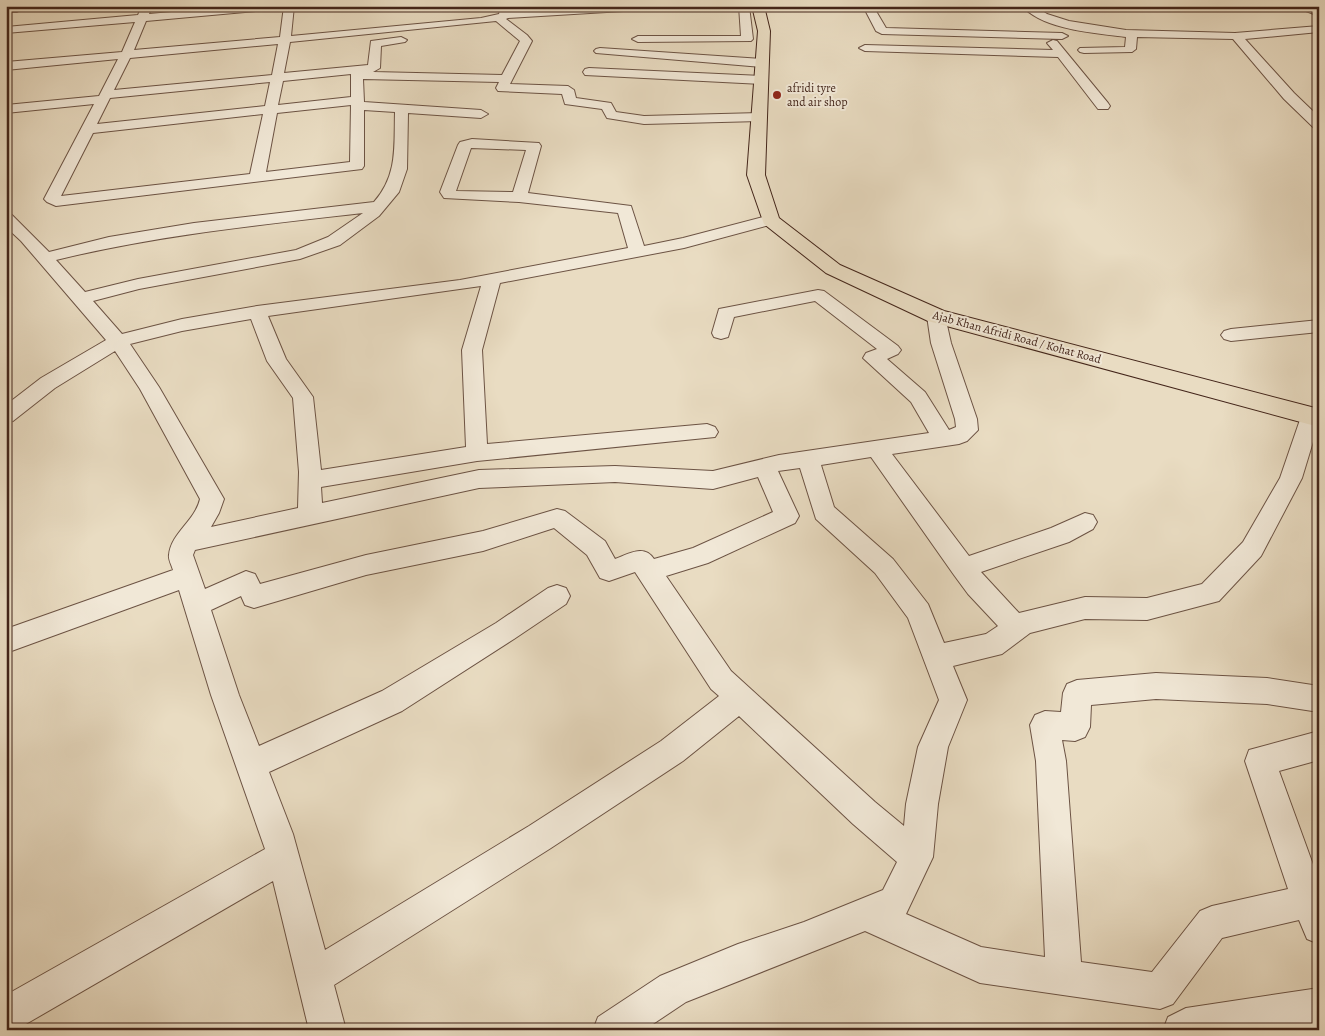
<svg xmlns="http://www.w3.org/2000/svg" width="1325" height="1036" font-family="Alegreya,serif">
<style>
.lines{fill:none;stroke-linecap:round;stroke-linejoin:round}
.minor-casing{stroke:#6c5344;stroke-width:2}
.major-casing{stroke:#43251a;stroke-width:2}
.minor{fill:#f1e8d7;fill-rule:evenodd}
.major{fill:#e9dcc2;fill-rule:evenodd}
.poi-dot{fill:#8f2418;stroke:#f1e8d7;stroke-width:2}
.labels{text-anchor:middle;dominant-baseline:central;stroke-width:4;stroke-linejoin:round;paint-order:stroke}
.far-poi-label{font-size:12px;fill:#43251a;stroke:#f1e8d7;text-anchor:start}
.far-street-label{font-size:12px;fill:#43251a;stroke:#f1e8d7}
</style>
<rect width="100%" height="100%" fill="#e9dcc2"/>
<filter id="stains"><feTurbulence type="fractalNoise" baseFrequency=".004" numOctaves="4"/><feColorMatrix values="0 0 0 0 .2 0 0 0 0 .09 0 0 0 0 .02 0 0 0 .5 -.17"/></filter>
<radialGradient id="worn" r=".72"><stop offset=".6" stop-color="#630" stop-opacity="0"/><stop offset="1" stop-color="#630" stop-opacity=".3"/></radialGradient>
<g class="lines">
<defs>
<path id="minor" d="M 6,6 L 19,6 L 22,9 L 17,12 L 6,12 Z
M 142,6 L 152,6 L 149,14 L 238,6 L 282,6 L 277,9 L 146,21 L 134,50 L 280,37 L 284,6 L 294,6 L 291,36 L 481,18 L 499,14 L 501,6 L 511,6 L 511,11 L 599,6 L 661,6 L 656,9 L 508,18 L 506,19 L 527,35 L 532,41 L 510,84 L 568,86 L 574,90 L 576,98 L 611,103 L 616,112 L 644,116 L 760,113 L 767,117 L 760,121 L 644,124 L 607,118 L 602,109 L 565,104 L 562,94 L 498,91 L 496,88 L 499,82 L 363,79 L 364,102 L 481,110 L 488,114 L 481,118 L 408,113 L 407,169 L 399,192 L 379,216 L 340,245 L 300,259 L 139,289 L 93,301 L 122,334 L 182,319 L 257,306 L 460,280 L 628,248 L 618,213 L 519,202 L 444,198 L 440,192 L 458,145 L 460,142 L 472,139 L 539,143 L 541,146 L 528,193 L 631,206 L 644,246 L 683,238 L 771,215 L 777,217 L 779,220 L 777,223 L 684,248 L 500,283 L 482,350 L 487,444 L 707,424 L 715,427 L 718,432 L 715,437 L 477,461 L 321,487 L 322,503 L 479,470 L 615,466 L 713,471 L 779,455 L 929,433 L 911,402 L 863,358 L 866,353 L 877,349 L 815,301 L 734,317 L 728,337 L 721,339 L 714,337 L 712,333 L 719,309 L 818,290 L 824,291 L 898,346 L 901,350 L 898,354 L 887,359 L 925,392 L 949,430 L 956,427 L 955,419 L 931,343 L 927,316 L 929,312 L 936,310 L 943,312 L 945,316 L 951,343 L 977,419 L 978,430 L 967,441 L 959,444 L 892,454 L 969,556 L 1051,528 L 1085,513 L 1093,515 L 1097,522 L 1093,529 L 1069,542 L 981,572 L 1019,613 L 1085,597 L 1147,598 L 1202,584 L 1243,542 L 1280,478 L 1303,411 L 1310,409 L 1317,411 L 1319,422 L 1302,478 L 1261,556 L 1219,601 L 1147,620 L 1085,619 L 1030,633 L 1002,654 L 953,666 L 967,700 L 948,747 L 938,804 L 933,857 L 906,914 L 981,947 L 1045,957 L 1036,761 L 1030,725 L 1035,715 L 1045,711 L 1061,712 L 1063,693 L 1067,684 L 1077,680 L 1156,673 L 1267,678 L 1319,686 L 1319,712 L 1267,704 L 1156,699 L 1091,705 L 1090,727 L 1085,737 L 1075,741 L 1062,740 L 1066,761 L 1081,962 L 1152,972 L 1200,911 L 1212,906 L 1288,889 L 1245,761 L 1249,750 L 1319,731 L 1319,760 L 1279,771 L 1319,881 L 1319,944 L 1307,939 L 1299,920 L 1222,938 L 1173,1004 L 1160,1009 L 980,983 L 865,931 L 686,1002 L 644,1030 L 593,1030 L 598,1017 L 660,976 L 738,944 L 804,922 L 883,890 L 897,862 L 853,824 L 739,716 L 683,761 L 551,848 L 334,985 L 346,1030 L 309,1030 L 273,881 L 19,1028 L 6,1030 L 6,995 L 265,849 L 211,695 L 179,590 L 6,653 L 6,629 L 173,570 C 172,566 168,559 169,555 C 171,533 195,521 200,499 L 140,389 L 115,351 L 55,388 L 13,421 L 6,423 L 6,405 L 41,378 L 106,340 L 21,241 L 6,227 L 6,213 L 12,215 L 49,252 L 109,237 L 194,223 L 374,202 C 398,175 394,146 395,112 L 364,110 L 364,166 L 362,169 L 56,206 L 47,202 L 44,199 L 94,104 L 6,113 L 6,105 L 99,96 L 118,59 L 6,70 L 6,62 L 122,52 L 135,22 L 6,33 L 6,27 L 138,15 ZM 496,21 L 520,41 L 502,75 L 373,72 L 380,68 L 381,46 L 405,42 L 407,40 L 401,37 L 371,41 L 368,65 L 284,73 L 290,42 ZM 278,44 L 272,75 L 114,90 L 130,58 ZM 351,74 L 351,97 L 278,105 L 283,81 ZM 270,82 L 265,106 L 97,124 L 110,98 ZM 351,105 L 350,162 L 266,172 L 277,113 ZM 263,114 L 250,174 L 61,196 L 93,133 ZM 471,148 L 526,150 L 513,192 L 456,191 ZM 363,213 L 328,237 L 296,250 L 138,279 L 85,292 L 56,260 C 157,235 260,225 363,213 ZM 481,286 L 462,350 L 466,447 L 321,470 L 313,397 L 286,359 L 268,316 ZM 251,319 L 267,361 L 293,398 L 299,472 L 298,508 L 211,527 L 219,513 L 224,499 L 159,387 L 130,344 L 182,331 ZM 871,457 L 954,575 L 968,594 L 998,626 L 986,634 L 944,643 L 928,604 L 893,559 L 834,507 L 821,465 ZM 800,468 L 816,519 L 875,573 L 908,618 L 939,700 L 918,747 L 906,804 L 904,826 L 875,802 L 731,671 L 666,576 L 708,563 L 795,523 L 799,516 L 778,471 ZM 758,477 L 773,512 L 693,548 L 654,559 C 644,544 629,554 615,559 L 605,541 L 565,511 L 557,509 L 483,531 L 366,555 L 260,584 L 255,574 L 246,571 L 205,589 L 193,555 L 195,550 L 479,488 L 615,482 L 713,489 ZM 554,528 L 587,555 L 600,578 L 609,581 L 635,572 L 711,689 L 719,696 L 661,741 L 529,826 L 325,950 L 293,834 L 269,772 L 402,711 L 514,639 L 566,604 L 570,596 L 566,588 L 557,585 L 548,588 L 496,623 L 382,691 L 259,746 L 239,695 L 211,610 L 241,596 L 245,605 L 254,608 L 366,575 L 483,551 Z
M 739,6 L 749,6 L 753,39 L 751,41 L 638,42 L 632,39 L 638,36 L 741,36 Z
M 863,6 L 873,6 L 886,28 L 1062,33 L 1068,36 L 1062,39 L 882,34 L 876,31 Z
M 1022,6 L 1035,6 L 1047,14 L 1069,21 L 1126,30 L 1235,33 L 1319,26 L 1319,32 L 1245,39 L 1294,93 L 1319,117 L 1319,129 L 1314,128 L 1284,99 L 1233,39 L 1137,37 L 1136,49 L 1132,52 L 1084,53 L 1080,52 L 1078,50 L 1080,48 L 1125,47 L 1126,37 C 1095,33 1044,30 1022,6 Z
M 1293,6 L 1309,6 L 1319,9 L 1319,16 Z
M 1053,40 L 1057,41 L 1108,103 L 1110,106 L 1108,109 L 1098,109 L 1058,57 L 865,51 L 859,48 L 865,45 L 1053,50 L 1047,43 Z
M 600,48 L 762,59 L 768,63 L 762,67 L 596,53 L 594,51 L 596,49 Z
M 589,68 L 762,76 L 768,80 L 762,84 L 585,75 L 583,72 L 585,69 Z
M 1319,320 L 1319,332 L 1231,341 L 1224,339 L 1221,335 L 1224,331 L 1231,329 Z
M 1319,988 L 1319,1030 L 1300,1030 L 1299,1027 L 1283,1030 L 1163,1030 L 1168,1017 L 1186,1008 Z"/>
<path id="major" d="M 752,6 L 764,6 L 770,31 L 765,175 L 779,218 L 840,265 L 944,311 L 1319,409 L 1319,427 L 928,321 L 826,273 L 764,224 L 747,175 L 758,31 Z"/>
</defs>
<use href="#minor" class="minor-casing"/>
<use href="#major" class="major-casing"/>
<use href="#minor" class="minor"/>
<use href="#major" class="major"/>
</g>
<circle class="poi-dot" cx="777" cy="95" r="5"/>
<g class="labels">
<g class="far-poi-label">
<text x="787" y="88">afridi tyre<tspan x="787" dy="14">and air shop</tspan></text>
</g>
<g class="far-street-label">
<text transform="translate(1017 337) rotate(15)">Ajab Khan Afridi Road / Kohat Road</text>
</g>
</g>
<rect width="1325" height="1036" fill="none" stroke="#e9dcc2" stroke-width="25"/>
<rect x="8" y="8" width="1310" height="1021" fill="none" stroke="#43251a" stroke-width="2.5"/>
<rect x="12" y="12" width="1300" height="1011" fill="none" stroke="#43251a"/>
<rect width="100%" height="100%" filter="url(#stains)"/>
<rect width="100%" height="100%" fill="url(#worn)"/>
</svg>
